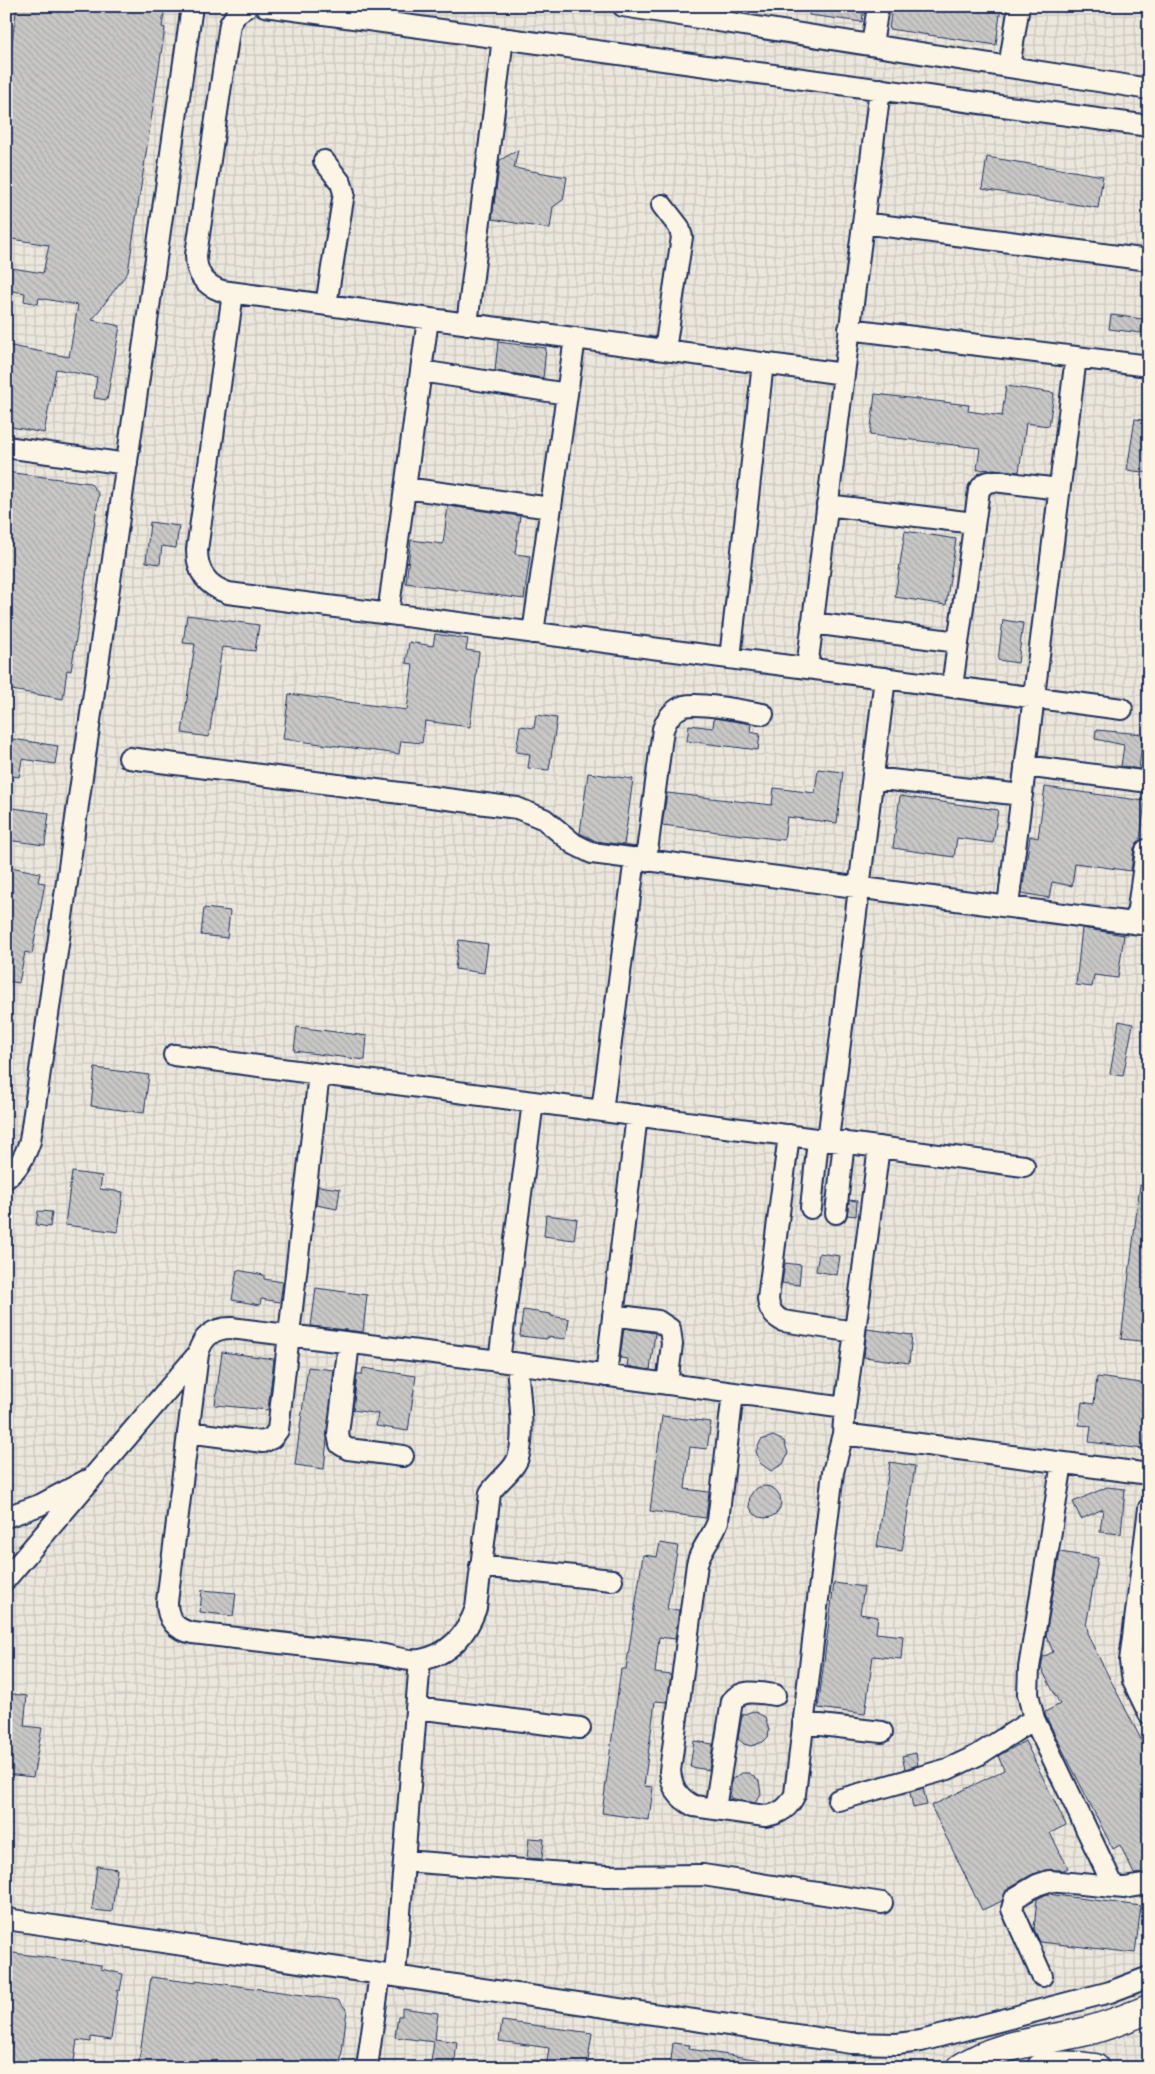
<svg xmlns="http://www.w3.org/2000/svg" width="1155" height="2074" font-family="'Patrick Hand',sans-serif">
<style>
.industrial{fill:url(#industrial-grid)}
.building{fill:url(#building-back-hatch);stroke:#1b2f5e}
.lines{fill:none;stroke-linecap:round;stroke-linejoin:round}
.minor-casing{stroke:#1b2f5e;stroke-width:24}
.highway-casing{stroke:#1b2f5e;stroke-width:31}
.minor{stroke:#fcf5e5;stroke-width:20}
.highway{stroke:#fcf5e5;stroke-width:28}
</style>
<defs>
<pattern id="industrial-grid" width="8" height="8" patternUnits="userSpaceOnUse" patternTransform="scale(1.25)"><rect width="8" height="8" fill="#ece7dc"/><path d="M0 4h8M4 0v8" fill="none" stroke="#cac6bf"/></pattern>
<pattern id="building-back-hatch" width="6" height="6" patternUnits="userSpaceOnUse" patternTransform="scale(1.25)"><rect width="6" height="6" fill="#c8c7c6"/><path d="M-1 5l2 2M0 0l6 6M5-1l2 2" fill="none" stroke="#ababac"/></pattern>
</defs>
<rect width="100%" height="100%" fill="#fcf5e5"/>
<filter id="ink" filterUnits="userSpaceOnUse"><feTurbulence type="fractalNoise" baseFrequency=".02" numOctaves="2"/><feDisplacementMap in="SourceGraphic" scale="10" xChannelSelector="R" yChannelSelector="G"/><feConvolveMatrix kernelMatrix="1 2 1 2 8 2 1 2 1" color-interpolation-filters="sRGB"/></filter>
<g filter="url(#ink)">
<path class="industrial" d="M 6,6 L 1149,6 L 1149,2068 L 6,2068 Z"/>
<path class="building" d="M 17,6 L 165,6 L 162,27 L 165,28 L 128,272 L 92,320 L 120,326 L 107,400 L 94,398 L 97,377 L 56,369 L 44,433 L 6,426 L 6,345 L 69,357 L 78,305 L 39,298 L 38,304 L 24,301 L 25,293 L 6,290 L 6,267 L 43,273 L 49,245 L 6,238 L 6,81 Z
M 810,6 L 864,6 L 862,22 L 809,15 Z
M 892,6 L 1001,6 L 996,45 L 889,29 Z
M 518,150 L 514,168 L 567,177 L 563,200 L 553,207 L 550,229 L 492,219 L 500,160 Z
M 987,157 L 1103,176 L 1098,208 L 982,189 Z
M 1111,315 L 1143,319 L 1141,333 L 1109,329 Z
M 498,342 L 546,348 L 543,378 L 495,371 Z
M 1006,386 L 1054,393 L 1049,426 L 1026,423 L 1019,472 L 995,469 L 977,470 L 980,448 L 870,435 L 875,394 L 969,405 L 968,411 L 1002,416 Z
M 1135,419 L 1149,421 L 1149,473 L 1127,470 Z
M 6,472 L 90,483 L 99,494 L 71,671 L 67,670 L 63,699 L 6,689 Z
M 448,506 L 520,516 L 515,554 L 530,556 L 524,599 L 406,583 L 411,540 L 443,544 Z
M 150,522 L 179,526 L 176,548 L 162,546 L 160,564 L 146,562 Z
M 905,531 L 956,539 L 946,605 L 895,597 Z
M 187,615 L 259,625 L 255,651 L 222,647 L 209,737 L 182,733 L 195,644 L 183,643 Z
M 1003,620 L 1023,623 L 1018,663 L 998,660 Z
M 435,634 L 468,639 L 466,650 L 479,652 L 470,727 L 425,721 L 422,743 L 401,741 L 399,754 L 283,739 L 289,694 L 407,710 L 413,664 L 406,663 L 409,642 L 433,646 Z
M 536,715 L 557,718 L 549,770 L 528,768 L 530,754 L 516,752 L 520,726 L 534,728 Z
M 714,718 L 751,724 L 750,732 L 760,734 L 758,750 L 687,741 L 689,725 L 713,728 Z
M 1096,730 L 1143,734 L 1139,769 L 1121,766 L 1124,745 L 1095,739 Z
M 6,738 L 58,746 L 55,764 L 22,759 L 19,777 L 6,775 Z
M 818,769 L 843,772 L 837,823 L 787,817 L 784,840 L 662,825 L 667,793 L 772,805 L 774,788 L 815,793 Z
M 588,773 L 633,779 L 624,845 L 596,841 L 580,833 Z
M 1045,787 L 1145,801 L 1140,840 L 1134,848 L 1131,871 L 1075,863 L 1072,886 L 1052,882 L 1049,898 L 1022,893 L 1030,836 L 1038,838 Z
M 900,796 L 998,810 L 993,843 L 957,838 L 954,857 L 893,848 Z
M 6,807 L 49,813 L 45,845 L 6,840 Z
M 6,866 L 40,873 L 38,882 L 45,883 L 32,954 L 25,952 L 19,983 L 6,981 L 6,916 L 11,893 L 6,892 Z
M 204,908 L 230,911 L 227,938 L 201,935 Z
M 1082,928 L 1124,935 L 1118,978 L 1094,975 L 1092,987 L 1076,985 Z
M 459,940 L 488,944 L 484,973 L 455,969 Z
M 1119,1021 L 1133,1024 L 1123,1076 L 1110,1074 Z
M 297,1027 L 367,1036 L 365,1060 L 294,1051 Z
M 95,1068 L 149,1075 L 144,1113 L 91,1106 Z
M 72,1172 L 102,1176 L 100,1189 L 123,1192 L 118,1232 L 65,1225 Z
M 1140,1185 L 1149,1186 L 1149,1342 L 1121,1339 Z
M 318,1186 L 340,1189 L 337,1209 L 316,1205 Z
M 849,1200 L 857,1201 L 856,1216 L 847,1215 Z
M 38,1211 L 52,1212 L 50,1227 L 36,1225 Z
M 546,1215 L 577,1219 L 574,1240 L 544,1236 Z
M 819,1253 L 840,1256 L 837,1275 L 816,1271 Z
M 785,1263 L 801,1265 L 799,1285 L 782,1283 Z
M 237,1270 L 264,1275 L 264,1279 L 283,1282 L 280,1302 L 261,1299 L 260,1305 L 232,1300 Z
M 316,1288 L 367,1295 L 363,1332 L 311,1326 Z
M 523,1310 L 551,1314 L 551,1316 L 569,1319 L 566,1339 L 547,1337 L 547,1339 L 520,1336 Z
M 624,1328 L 655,1333 L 650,1370 L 627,1366 L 628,1359 L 620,1358 Z
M 867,1329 L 912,1335 L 909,1363 L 864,1357 Z
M 222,1352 L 274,1359 L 268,1410 L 215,1405 Z
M 308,1367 L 334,1370 L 324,1469 L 295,1465 Z
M 363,1368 L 416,1376 L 408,1431 L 376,1426 L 378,1414 L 353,1410 L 357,1374 L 362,1374 Z
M 1097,1377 L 1149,1384 L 1149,1401 L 1143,1449 L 1089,1442 L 1091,1426 L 1079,1425 L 1082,1402 L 1094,1404 Z
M 662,1416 L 711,1422 L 707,1449 L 690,1447 L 685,1489 L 709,1492 L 706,1518 L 650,1511 Z
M 773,1436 L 784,1441 L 788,1453 L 783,1464 L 771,1471 L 760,1463 L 756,1451 L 761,1440 Z
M 890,1462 L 915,1466 L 902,1551 L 877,1547 Z
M749 1502a16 16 0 1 1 32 0a16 16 0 1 1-32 0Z
M 1107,1487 L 1125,1489 L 1121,1534 L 1100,1532 L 1103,1509 L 1081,1519 L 1073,1502 Z
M 660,1543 L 678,1546 L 667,1609 L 679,1610 L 675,1639 L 659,1637 L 655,1673 L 671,1675 L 667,1702 L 655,1701 L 644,1786 L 653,1787 L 649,1820 L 602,1813 L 621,1669 L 626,1669 L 643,1555 L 657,1557 Z
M 1060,1552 L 1098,1558 L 1086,1626 L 1087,1626 L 1089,1638 L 1149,1755 L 1149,1845 L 1145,1873 L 1134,1874 L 1120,1845 L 1113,1849 L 1045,1715 L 1045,1712 L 1060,1704 L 1041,1668 L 1043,1657 L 1053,1652 L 1046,1635 Z
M 834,1583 L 864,1587 L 860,1614 L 878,1617 L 876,1633 L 903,1636 L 901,1659 L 873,1656 L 865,1714 L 818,1708 Z
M 202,1590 L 236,1593 L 233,1616 L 200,1612 Z
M 6,1693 L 27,1696 L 24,1726 L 42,1728 L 33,1777 L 6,1774 Z
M 753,1711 L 765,1717 L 769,1730 L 768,1737 L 763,1742 L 751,1746 L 744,1744 L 738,1739 L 742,1715 Z
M 694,1741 L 713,1744 L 709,1770 L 690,1767 Z
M 1025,1741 L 1066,1825 L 1050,1833 L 1068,1868 L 1064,1870 L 1046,1870 L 1031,1875 L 1008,1888 L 1002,1901 L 982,1910 L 931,1806 L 1004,1770 L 998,1756 Z
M 916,1753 L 918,1765 L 905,1769 L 902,1756 Z
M 742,1773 L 749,1773 L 759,1781 L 761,1794 L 755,1803 L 730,1798 L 732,1779 Z
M 923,1788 L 927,1805 L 913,1808 L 910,1792 Z
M 529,1838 L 544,1839 L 542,1859 L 527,1858 Z
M 97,1866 L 117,1869 L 112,1912 L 92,1910 Z
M 1047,1894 L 1141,1906 L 1135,1953 L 1040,1942 L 1034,1929 L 1037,1899 Z
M 6,1952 L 101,1965 L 101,1969 L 123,1974 L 120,1991 L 118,1990 L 111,2040 L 91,2037 L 91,2042 L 77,2040 L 73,2068 L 6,2068 Z
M 151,1977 L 196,1983 L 196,1980 L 338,2000 L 347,2010 L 340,2068 L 138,2068 Z
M 402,2008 L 438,2013 L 435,2039 L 457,2042 L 454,2068 L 430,2068 L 434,2042 L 395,2037 L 398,2016 L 402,2016 Z
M 502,2021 L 592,2033 L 587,2068 L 546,2068 L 549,2048 L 499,2041 Z
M 673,2043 L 690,2045 L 689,2049 L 761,2060 L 760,2068 L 670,2068 Z"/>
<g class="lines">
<defs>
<path id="minor" d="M 248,6 L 237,13 L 230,24 L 196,255 C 196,273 204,285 222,291 L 844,374
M 265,6 L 1149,126
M 623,6 L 1149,89
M 872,45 L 878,6
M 1009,67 L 1019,6
M 324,161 L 341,183 L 344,193 L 326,305
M 662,205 L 679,227 L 682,237 L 665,350
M 863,223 L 1149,260
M 233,293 L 197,550 C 197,572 207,586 228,593 L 1122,709
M 467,324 L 503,38
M 849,329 L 1149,366
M 421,371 L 567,394
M 6,447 L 127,464
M 405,488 L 551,508
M 827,505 L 974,523
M 388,614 L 428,319
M 812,623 L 958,642
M 533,633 L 575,338
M 730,658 L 763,363
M 807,668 L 880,89
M 952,687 L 979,490 L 985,483 L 994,481 L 1059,489
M 129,758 L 517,808 L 544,819 L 574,844 L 592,853 L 1149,925
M 1025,766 L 1149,782
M 873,778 L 1022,795
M 646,859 L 663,729 C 667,718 673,710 684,706 C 700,702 745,711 763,714
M 1008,906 L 1076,357
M 1136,923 L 1146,850
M 174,1055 L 1024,1166
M 602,1111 L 635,858
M 789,1135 L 768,1299 C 769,1310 773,1316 783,1321 L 855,1332
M 828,1140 L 885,678
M 6,1178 C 19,1168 25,1156 30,1141 L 192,6
M 811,1208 L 818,1139
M 836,1213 L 844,1142
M 613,1315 L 658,1321 L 670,1329 L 672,1344 L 667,1384
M 349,1343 L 338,1434 L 340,1444 L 348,1449 L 403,1456
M 499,1361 L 533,1102
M 517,1364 C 518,1388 528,1445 515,1464 C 508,1475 497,1482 490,1493 L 476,1608 C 467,1634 449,1655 420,1660 C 404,1662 387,1654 371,1653 C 312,1647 252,1640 193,1633 C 176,1630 167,1620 167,1602 L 198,1354 C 202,1337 213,1328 231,1328 L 499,1361 L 845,1408
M 606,1376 L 637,1115
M 733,1393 L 718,1521 C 713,1537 701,1547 697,1564 L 670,1771 C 672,1788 678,1798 694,1806 L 765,1816 C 780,1814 789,1808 795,1794 L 833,1472 L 843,1434 L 845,1408 L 879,1147
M 188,1432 L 263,1442 L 272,1438 L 278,1430 L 319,1074
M 843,1434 L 1149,1474
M 1062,1463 L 1029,1668 L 1028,1694 L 1034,1719 L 1114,1887
M 1149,1508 L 1130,1661 L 1133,1681 L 1149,1714
M 6,1517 L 40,1505 L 85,1481
M 480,1566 L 612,1580
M 6,1579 L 198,1354
M 416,1708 L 580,1728
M 803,1723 L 882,1732
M 838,1800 L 948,1769 L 978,1755 L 1034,1719
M 715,1809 L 732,1701 C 743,1688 760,1693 775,1695
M 404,1861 L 605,1876 L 703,1875 L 882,1903
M 6,1919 L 851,2043 L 897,2044 L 921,2041 L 1110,1992 L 1149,1977
M 395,1976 L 420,1660
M 1042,1976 L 1012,1909 L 1015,1898 L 1037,1885 L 1049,1881 L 1124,1888 L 1149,1884
M 367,2068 L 380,1974"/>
<path id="highway" d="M 961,2068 C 998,2043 1041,2042 1083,2032 C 1105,2027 1127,2018 1149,2009
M 1041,2068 C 1059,2064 1077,2065 1095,2068"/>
</defs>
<use href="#minor" class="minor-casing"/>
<use href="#highway" class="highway-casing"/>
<use href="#minor" class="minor"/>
<use href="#highway" class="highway"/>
</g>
</g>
<rect width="1155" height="2074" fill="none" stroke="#fcf5e5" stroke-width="25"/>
<rect x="12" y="12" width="1130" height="2049" fill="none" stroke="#1b2f5e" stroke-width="2" filter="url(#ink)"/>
</svg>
